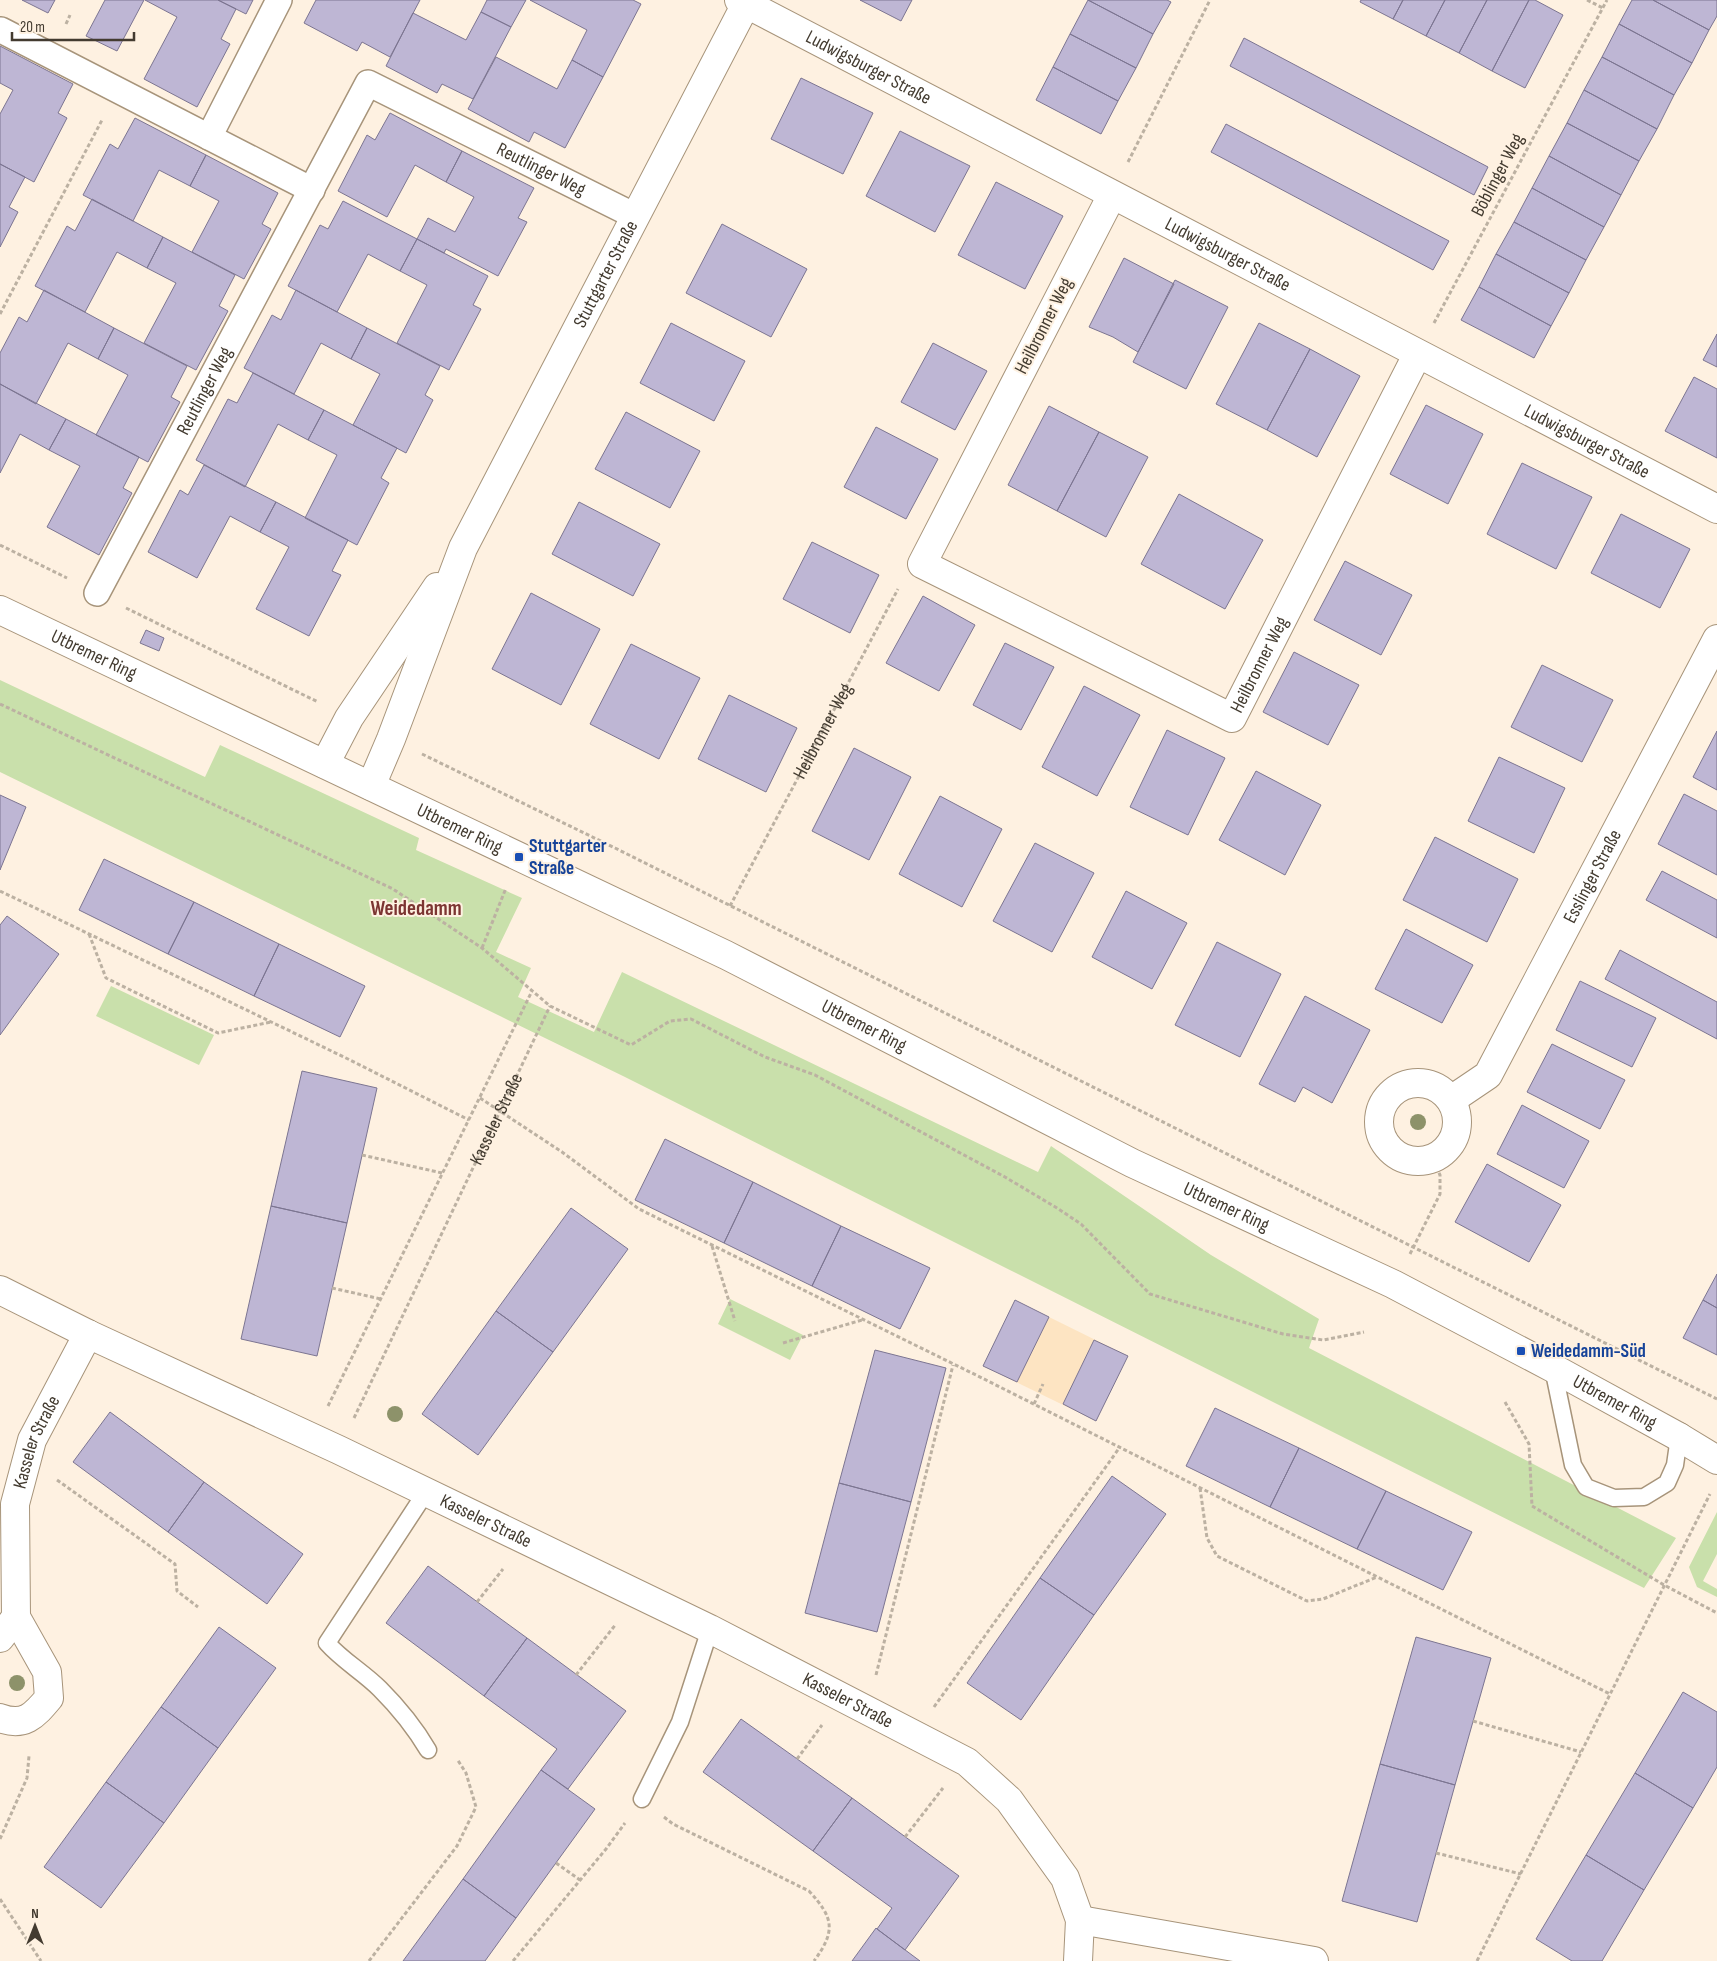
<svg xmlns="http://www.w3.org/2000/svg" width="1717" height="1961" font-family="'Sofia Sans Condensed',sans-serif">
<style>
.built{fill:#fde4c2}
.green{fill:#c9e0ab}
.building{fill:#beb6d4;stroke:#7c7591}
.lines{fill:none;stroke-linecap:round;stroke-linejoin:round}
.service-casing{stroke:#a7947a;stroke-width:19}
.pedestrian-casing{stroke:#a7947a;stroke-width:28}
.minor-casing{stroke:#a7947a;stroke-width:30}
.tertiary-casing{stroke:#a7947a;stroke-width:30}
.path{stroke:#bcb1a2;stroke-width:3;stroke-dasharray:4 2.5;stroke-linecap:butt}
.service{stroke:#fff;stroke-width:16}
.pedestrian{stroke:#fff;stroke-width:25}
.minor{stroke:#fff;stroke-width:28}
.tertiary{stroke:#fff;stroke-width:28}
.tree{fill:#8d926a}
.transit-dot{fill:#1a4fb4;stroke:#fef1e1;stroke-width:2}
.labels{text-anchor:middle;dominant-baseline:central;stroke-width:4;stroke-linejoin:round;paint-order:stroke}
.street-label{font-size:19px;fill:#433b30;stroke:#fef1e1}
.transit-label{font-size:19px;font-weight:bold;fill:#164399;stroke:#fef1e1;text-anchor:start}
.quarter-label{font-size:21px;font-weight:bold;fill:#7c3532;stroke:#fef1e1}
</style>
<rect width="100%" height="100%" fill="#fef1e1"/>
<path class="built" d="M 1049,1317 L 1128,1356 L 1096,1421 L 983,1366 Z"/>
<path class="green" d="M 0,680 L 205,777 L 220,745 L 419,838 L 416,850 L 522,898 L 496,952 L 531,968 L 518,997 L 594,1032 L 622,972 L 1038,1172 L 1051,1146 L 1211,1255 L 1319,1319 L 1309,1348 L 1676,1538 L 1644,1588 L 625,1077 L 0,772 Z
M 111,986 L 214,1035 L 199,1065 L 96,1016 Z
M 730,1299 L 803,1335 L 790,1360 L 718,1324 Z
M 1717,1512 L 1717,1554 L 1703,1581 L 1717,1589 L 1717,1597 L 1697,1587 L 1689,1567 Z"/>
<path class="building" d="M 22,0 L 55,0 L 48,13 Z
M 105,0 L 144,0 L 117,51 L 86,36 Z
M 145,0 L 218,0 L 236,9 L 221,39 L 230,44 L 197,107 L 144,79 L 177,17 Z
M 218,0 L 253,0 L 246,14 Z
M 316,0 L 420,0 L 390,57 L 362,42 L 357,51 L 304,23 Z
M 487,0 L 526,0 L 511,27 L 481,12 Z
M 530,0 L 633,0 L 641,4 L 603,77 L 572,60 L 587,30 Z
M 860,0 L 912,0 L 901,21 Z
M 1088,0 L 1167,0 L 1171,2 L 1153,34 Z
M 1088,0 L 1153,34 L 1136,68 L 1070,34 Z
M 1361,0 L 1403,0 L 1393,19 L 1360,2 Z
M 1403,0 L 1445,0 L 1426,36 L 1393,19 Z
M 1445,0 L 1487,0 L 1459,53 L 1426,36 Z
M 1487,0 L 1529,0 L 1492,71 L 1459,53 Z
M 1529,0 L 1535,0 L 1563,15 L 1525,88 L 1492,71 Z
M 1632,0 L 1653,0 L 1709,30 L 1692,63 L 1619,24 Z
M 1653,0 L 1717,0 L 1717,16 L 1709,30 Z
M 481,12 L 511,27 L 473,99 L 442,84 L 437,93 L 386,66 L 413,13 L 466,40 Z
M 1619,24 L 1692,63 L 1674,95 L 1602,57 Z
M 1070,34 L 1136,68 L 1118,101 L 1053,67 Z
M 1244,38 L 1488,167 L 1474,195 L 1230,66 Z
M 0,46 L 73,84 L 58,113 L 67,118 L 34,182 L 0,164 L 0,114 L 13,90 L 0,83 Z
M 496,57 L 557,89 L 572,60 L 603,77 L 565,148 L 534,132 L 529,142 L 468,109 Z
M 1602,57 L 1674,95 L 1657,129 L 1584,90 Z
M 1053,67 L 1118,101 L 1101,134 L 1036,100 Z
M 801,78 L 873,113 L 843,174 L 771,139 Z
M 1584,90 L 1657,129 L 1639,161 L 1567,123 Z
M 390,113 L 462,151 L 446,182 L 415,165 L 387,217 L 338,191 L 367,135 L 375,140 Z
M 135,118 L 206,155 L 190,186 L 159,170 L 133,221 L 83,195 L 110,144 L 118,149 Z
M 1567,123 L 1639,161 L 1621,195 L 1549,156 Z
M 1226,124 L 1449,241 L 1433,270 L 1211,152 Z
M 900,131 L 970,166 L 935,232 L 866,196 Z
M 462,151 L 534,188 L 518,218 L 527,222 L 498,276 L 446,249 L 444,253 L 417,239 L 428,218 L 455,232 L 474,197 L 446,182 Z
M 206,155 L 278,193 L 262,224 L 271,229 L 244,279 L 192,252 L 219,201 L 190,186 Z
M 1549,156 L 1621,195 L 1604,227 L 1532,188 Z
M 0,164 L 25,177 L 9,207 L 18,212 L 0,247 Z
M 996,182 L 1063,216 L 1025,289 L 958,255 Z
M 1532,188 L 1604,227 L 1586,260 L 1514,222 Z
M 92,199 L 163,237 L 147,268 L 117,252 L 85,312 L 35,286 L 67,226 L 75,231 Z
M 343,201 L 417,239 L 400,271 L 368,254 L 337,312 L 288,286 L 320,225 L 328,229 Z
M 1514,222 L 1586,260 L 1569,293 L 1496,254 Z
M 722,224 L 807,269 L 771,337 L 686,293 Z
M 163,237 L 235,275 L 219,306 L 228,311 L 196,370 L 144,343 L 176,283 L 147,268 Z
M 417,239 L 488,276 L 473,305 L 481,309 L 449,370 L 397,343 L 427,285 L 400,271 Z
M 1496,254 L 1569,293 L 1551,326 L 1479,287 Z
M 1124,258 L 1174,284 L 1138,352 L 1113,337 L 1089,327 Z
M 1175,280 L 1228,307 L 1186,389 L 1133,362 Z
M 1479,287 L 1551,326 L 1534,358 L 1461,320 Z
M 44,290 L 114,328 L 98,359 L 68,343 L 36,404 L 0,384 L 0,353 L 19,317 L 27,322 Z
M 296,290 L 367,328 L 351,359 L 321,343 L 294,394 L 244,368 L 272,315 L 281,320 Z
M 671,323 L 745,361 L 714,421 L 640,383 Z
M 1259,323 L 1310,349 L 1267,430 L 1216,404 Z
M 114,328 L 187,366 L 171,397 L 180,402 L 148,462 L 96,435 L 128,375 L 98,359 Z
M 367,328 L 440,366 L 425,395 L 433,400 L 406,453 L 353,425 L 380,374 L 351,359 Z
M 1717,334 L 1717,367 L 1703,360 Z
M 933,343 L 987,371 L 955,430 L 901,402 Z
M 1310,349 L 1360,376 L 1317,457 L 1267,430 Z
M 253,373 L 324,410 L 308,440 L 278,424 L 245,487 L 196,460 L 228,399 L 237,403 Z
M 1694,377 L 1717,389 L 1717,458 L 1665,431 Z
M 0,384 L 66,419 L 49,450 L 20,434 L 0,473 Z
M 1426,405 L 1483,434 L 1448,504 L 1390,474 Z
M 1049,406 L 1099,432 L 1057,511 L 1008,485 Z
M 324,410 L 397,448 L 381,478 L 389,483 L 357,545 L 305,518 L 337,455 L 308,440 Z
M 626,412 L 700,451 L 670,508 L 595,469 Z
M 66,419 L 139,457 L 123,488 L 132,493 L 99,555 L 47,527 L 80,466 L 49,450 Z
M 876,427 L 938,459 L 906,519 L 844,487 Z
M 1099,432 L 1148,457 L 1106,537 L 1057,511 Z
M 1522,463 L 1592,497 L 1556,569 L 1487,534 Z
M 204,465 L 276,502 L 260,532 L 230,516 L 197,578 L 148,552 L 180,490 L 188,495 Z
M 1179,494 L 1263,540 L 1225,609 L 1141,564 Z
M 276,502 L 348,540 L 332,571 L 341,575 L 309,636 L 256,609 L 289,547 L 260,532 Z
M 579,502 L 660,544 L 633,596 L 552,554 Z
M 1621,514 L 1690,549 L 1660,608 L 1591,573 Z
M 812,542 L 879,575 L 850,633 L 783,599 Z
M 1345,561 L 1412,595 L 1381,655 L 1314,620 Z
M 531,593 L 600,629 L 561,705 L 492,669 Z
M 923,596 L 975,625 L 939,691 L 886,663 Z
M 146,630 L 164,638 L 159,651 L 140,643 Z
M 1005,643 L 1054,667 L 1021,730 L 973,705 Z
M 631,644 L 700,678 L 659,759 L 590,724 Z
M 1294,652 L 1359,685 L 1328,745 L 1263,712 Z
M 1542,665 L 1613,700 L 1582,762 L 1511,727 Z
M 1084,686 L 1140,715 L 1097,796 L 1042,767 Z
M 729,695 L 797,728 L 766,792 L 698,759 Z
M 1167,730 L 1225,758 L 1188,835 L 1130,807 Z
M 1717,731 L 1717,790 L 1693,777 Z
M 854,748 L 911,777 L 869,860 L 812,831 Z
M 1499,757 L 1565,788 L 1534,853 L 1468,821 Z
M 1256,771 L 1321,805 L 1285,875 L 1219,840 Z
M 1684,794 L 1717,811 L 1717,875 L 1658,844 Z
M 0,795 L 26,807 L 0,870 Z
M 940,796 L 1002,829 L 962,907 L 899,874 Z
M 1435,837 L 1518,879 L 1487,942 L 1403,900 Z
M 1035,843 L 1094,873 L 1052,952 L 993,921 Z
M 104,859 L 194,902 L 168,954 L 79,910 Z
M 1662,871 L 1717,900 L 1717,938 L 1646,900 Z
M 1126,891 L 1187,923 L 1152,989 L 1092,957 Z
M 194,902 L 279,944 L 254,996 L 168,954 Z
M 7,916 L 59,954 L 0,1035 L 0,925 Z
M 1406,929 L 1473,965 L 1442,1023 L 1375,989 Z
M 1217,942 L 1281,974 L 1240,1057 L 1175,1025 Z
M 279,944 L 365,986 L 340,1037 L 254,996 Z
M 1620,950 L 1717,1002 L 1717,1039 L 1605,979 Z
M 1580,981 L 1656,1018 L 1632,1067 L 1556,1030 Z
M 1305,996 L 1370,1030 L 1332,1103 L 1303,1087 L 1295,1102 L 1259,1084 Z
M 1552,1044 L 1625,1080 L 1600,1129 L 1527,1092 Z
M 302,1071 L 377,1088 L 347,1223 L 271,1206 Z
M 1522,1105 L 1589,1141 L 1564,1188 L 1497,1154 Z
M 665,1139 L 753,1182 L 724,1243 L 635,1200 Z
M 1487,1164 L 1561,1205 L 1529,1262 L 1455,1222 Z
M 753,1182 L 841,1226 L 812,1286 L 724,1243 Z
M 271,1206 L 347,1223 L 317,1356 L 241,1339 Z
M 571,1208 L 628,1249 L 553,1352 L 496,1311 Z
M 841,1226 L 930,1268 L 900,1329 L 812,1286 Z
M 1717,1274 L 1717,1308 L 1703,1300 Z
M 1015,1300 L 1049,1317 L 1017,1382 L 983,1366 Z
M 1703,1300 L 1717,1308 L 1717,1355 L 1683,1338 Z
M 496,1311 L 553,1352 L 478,1455 L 422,1414 Z
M 1094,1340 L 1128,1356 L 1096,1421 L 1063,1404 Z
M 875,1350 L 946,1368 L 911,1502 L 839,1483 Z
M 1215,1408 L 1299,1448 L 1270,1507 L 1186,1466 Z
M 110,1412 L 204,1482 L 168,1532 L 73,1462 Z
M 1299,1448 L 1386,1491 L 1357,1549 L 1270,1507 Z
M 1112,1476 L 1166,1514 L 1094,1615 L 1040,1578 Z
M 204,1482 L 303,1554 L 267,1604 L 168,1532 Z
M 839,1483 L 911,1502 L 877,1632 L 805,1613 Z
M 1386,1491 L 1472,1532 L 1443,1590 L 1357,1549 Z
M 428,1566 L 527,1638 L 484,1696 L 386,1623 Z
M 1040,1578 L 1094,1615 L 1021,1720 L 967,1683 Z
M 219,1627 L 276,1668 L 218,1748 L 161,1707 Z
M 1416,1637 L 1491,1658 L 1455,1785 L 1380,1764 Z
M 527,1638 L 626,1711 L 568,1789 L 541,1770 L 557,1749 L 484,1696 Z
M 1683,1692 L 1717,1712 L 1717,1767 L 1693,1808 L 1635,1773 Z
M 161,1707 L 218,1748 L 164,1823 L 106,1782 Z
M 741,1719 L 852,1798 L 813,1851 L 703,1772 Z
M 1380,1764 L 1455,1785 L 1417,1922 L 1342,1901 Z
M 541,1770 L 595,1809 L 516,1918 L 463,1879 Z
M 1635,1773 L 1693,1808 L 1644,1890 L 1586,1855 Z
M 106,1782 L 164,1823 L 101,1908 L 44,1867 Z
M 852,1798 L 959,1876 L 905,1950 L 877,1929 L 892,1908 L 813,1851 Z
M 1586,1855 L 1644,1890 L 1602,1961 L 1572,1961 L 1536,1939 Z
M 463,1879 L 516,1918 L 485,1961 L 403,1961 Z
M 876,1928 L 877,1929 L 920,1961 L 852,1961 Z"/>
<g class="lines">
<defs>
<path id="service" d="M 1553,1368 L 1573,1465 L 1586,1487 L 1614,1498 L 1644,1497 L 1667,1483 L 1675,1465 L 1679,1437
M 426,1492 L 327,1643 C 343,1661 363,1672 380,1689 C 398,1707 415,1728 428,1750
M 642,1799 L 680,1722 L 710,1629"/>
<g id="pedestrian">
<path d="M 1,30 L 312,190"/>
<path d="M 209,137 L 279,0"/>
<path id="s3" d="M 97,593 L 368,83 L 635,216"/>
</g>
<g id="minor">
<path id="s4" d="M 739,0 L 1717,509"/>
<path id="s5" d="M 1112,195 L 922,564 L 1232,718 L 1417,355"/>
<path d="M 325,764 L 349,718 L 437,587"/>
<path id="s6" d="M 371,786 L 391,739 L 463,548 L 748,0"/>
<circle cx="1418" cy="1122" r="39"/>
<path id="s7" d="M 1451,1100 L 1488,1075 L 1717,639"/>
<path id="s8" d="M 0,1290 L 88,1334 L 339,1450 L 710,1629 L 967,1762 L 1009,1800 L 1065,1878 L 1080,1920 L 1078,1961"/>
<path d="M 1679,1437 L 1717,1460"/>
<path d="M 0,1638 L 16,1617"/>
<path id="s9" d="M 0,1718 C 24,1727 34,1716 49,1698 L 47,1672 L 16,1617 L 15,1504 L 32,1440 L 88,1334"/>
<path d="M 1080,1920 L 1314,1961"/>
</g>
<g id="tertiary">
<path id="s10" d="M 0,610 L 726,955 L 1132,1163 L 1393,1284 L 1553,1368 L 1679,1437"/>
</g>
</defs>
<use href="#service" class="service-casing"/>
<use href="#pedestrian" class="pedestrian-casing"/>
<use href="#minor" class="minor-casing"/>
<use href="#tertiary" class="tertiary-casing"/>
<g class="path">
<path d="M 1587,0 L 1603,8"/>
<path d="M 66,24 L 70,15"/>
<path d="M 1128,162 L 1210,0"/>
<path d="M 0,314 L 102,120"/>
<path d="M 1434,323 L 1607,0"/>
<path d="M 0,545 L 67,578"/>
<path d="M 126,608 L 318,702"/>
<path d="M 0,704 L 393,889 L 482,948 L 550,1006 L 631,1045 L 670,1021 L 691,1019 L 765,1057 L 815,1075 L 1005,1177 L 1057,1208 L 1081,1224 L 1150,1294 L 1283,1334 L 1323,1340 L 1364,1332"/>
<path d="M 422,754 L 615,848 L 1717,1399"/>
<path d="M 0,891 L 348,1059 L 469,1120"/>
<path id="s1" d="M 730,906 L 898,589"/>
<path d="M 89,934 L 106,978 L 218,1033 L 271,1022"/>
<path d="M 482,948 L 506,888"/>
<path d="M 480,1098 L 562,1152 L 639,1209 L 982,1378 L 1610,1694"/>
<path d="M 362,1155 L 442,1173"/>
<path d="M 712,1246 L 735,1321"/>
<path d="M 1410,1254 L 1440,1194 L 1440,1175 L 1432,1158"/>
<path d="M 332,1288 L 381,1299"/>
<path d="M 783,1343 L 862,1320"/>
<path d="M 1505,1402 L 1529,1444 L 1532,1506 L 1664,1585 L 1717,1613"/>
<path d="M 1034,1404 L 1043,1384"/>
<path d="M 328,1406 L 532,991"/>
<path id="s2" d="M 354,1418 L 550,1006"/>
<path d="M 57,1480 L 175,1564 L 177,1591 L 198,1607"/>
<path d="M 1200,1488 L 1207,1538 L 1217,1556 L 1307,1601 L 1323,1599 L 1377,1577"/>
<path d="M 477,1602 L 503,1569"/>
<path d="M 576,1675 L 616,1624"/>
<path d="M 876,1675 L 953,1365"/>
<path d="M 934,1707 L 1120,1447"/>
<path d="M 1473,1721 L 1581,1752"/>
<path d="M 797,1759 L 822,1725"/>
<path d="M 664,1817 L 673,1824 L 809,1891 C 834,1918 836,1931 814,1961"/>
<path d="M 905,1837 L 943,1788"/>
<path d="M 0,1839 L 27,1778 L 29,1756"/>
<path d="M 1436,1853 L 1521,1874"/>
<path d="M 556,1863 L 580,1880"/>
<path d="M 0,1899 L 41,1961"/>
<path d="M 369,1961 L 457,1846 L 476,1807 L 466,1773 L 457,1759"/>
<path d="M 513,1961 L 606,1849 L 625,1823"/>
<path d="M 1477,1961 L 1710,1494"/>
</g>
<use href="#service" class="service"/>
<use href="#pedestrian" class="pedestrian"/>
<use href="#minor" class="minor"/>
<use href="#tertiary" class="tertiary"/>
</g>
<g class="tree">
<circle cx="1418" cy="1122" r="8"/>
<circle cx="395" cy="1414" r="8"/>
<circle cx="17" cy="1683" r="8"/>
</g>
<g class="transit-dot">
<rect x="514" y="852" width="10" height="10" rx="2.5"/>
<rect x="1516" y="1346" width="10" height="10" rx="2.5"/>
</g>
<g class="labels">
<g class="street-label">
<text stroke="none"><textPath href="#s4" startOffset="146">Ludwigsburger Straße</textPath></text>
<text stroke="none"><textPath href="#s3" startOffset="771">Reutlinger Weg</textPath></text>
<text transform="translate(1498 175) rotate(-62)">Böblinger Weg</text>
<text stroke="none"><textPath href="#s4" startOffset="551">Ludwigsburger Straße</textPath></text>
<text stroke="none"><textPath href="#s6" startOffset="564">Stuttgarter Straße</textPath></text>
<text transform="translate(1044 326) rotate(-63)">Heilbronner Weg</text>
<text stroke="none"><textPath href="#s3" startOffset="229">Reutlinger Weg</textPath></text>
<text stroke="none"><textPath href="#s4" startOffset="956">Ludwigsburger Straße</textPath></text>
<text stroke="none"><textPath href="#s10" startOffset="104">Utbremer Ring</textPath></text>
<text stroke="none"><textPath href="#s5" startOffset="821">Heilbronner Weg</textPath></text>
<text stroke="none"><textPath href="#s1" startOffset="198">Heilbronner Weg</textPath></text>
<text stroke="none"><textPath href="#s10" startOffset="509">Utbremer Ring</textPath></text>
<text stroke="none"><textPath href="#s7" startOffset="269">Esslinger Straße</textPath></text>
<text stroke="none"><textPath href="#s10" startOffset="959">Utbremer Ring</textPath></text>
<text stroke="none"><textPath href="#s2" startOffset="331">Kasseler Straße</textPath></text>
<text stroke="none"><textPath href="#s10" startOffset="1364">Utbremer Ring</textPath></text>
<text stroke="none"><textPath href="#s10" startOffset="1799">Utbremer Ring</textPath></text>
<text stroke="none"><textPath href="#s9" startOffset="326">Kasseler Straße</textPath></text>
<text stroke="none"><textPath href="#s8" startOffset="538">Kasseler Straße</textPath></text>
<text stroke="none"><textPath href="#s8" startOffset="942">Kasseler Straße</textPath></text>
</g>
<g class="transit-label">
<text x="529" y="846">Stuttgarter<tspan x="529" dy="22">Straße</tspan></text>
<text x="1531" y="1351">Weidedamm-Süd</text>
</g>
<g class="quarter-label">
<text x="416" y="908">Weidedamm</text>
</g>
</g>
<g transform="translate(35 1926)" stroke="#fef1e1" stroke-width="4" paint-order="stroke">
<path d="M0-4L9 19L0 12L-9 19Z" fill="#433b30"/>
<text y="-8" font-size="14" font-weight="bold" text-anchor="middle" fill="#433b30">N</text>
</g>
<path d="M12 32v8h122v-8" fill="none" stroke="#433b30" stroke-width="2.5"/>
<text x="20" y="32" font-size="15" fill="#433b30" stroke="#fef1e1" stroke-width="4" paint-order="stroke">20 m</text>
</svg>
